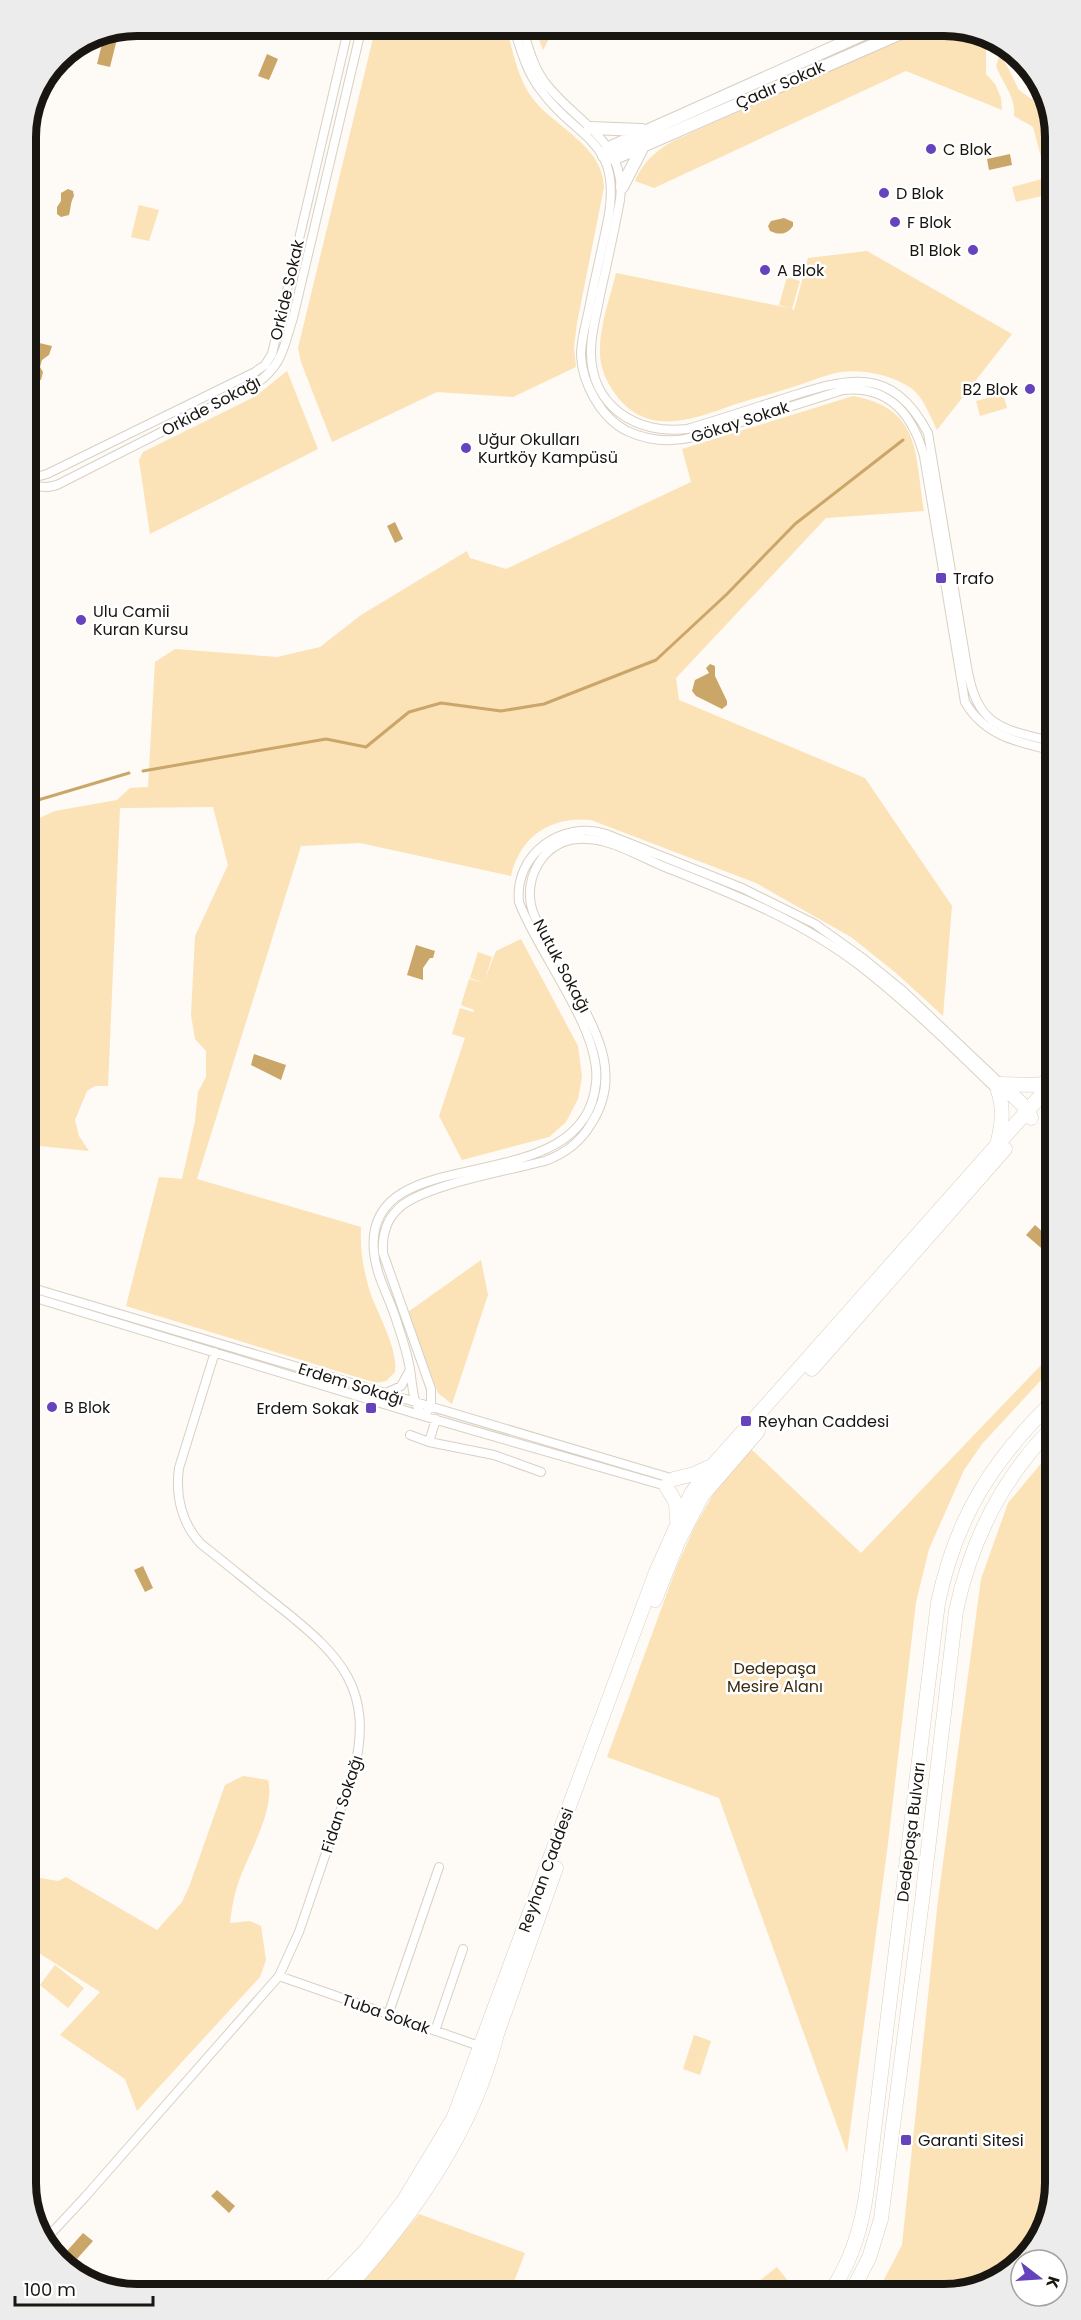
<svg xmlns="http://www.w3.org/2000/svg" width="1081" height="2320" font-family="Poppins,sans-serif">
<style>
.green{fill:#fbe2b7}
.water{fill:#caa768}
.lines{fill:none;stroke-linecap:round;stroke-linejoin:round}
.stream{stroke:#caa768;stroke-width:3}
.street-casing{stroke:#d8d0c3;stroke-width:10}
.secondary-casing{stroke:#d8d0c3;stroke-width:14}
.primary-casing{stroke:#d8d0c3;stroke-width:15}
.street{stroke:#fff;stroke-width:8}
.secondary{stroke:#fff;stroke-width:12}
.primary{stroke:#fff;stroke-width:14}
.poi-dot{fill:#6443bc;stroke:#fff;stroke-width:2}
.labels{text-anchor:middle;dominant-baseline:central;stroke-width:5;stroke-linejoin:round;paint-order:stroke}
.street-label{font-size:16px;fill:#191611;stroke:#fff}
.poi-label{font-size:16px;fill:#191611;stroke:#fff;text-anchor:start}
.park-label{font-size:16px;fill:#3a2b0e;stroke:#fff}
.rim{fill:none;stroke:#191611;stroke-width:8}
</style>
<rect width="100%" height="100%" fill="#fefaf5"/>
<path class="green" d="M 376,26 L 506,26 C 513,51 517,78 533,99 C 556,128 603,146 604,187 L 577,323 L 574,347 L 576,367 L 513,397 L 437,392 L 332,442 L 301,362 L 298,348 Z
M 534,26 L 556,26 L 543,50 Z
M 916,33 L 946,34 L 986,48 L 986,74 L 995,84 L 1001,98 L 1002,110 L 906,71 L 654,188 L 635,181 C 643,162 654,153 671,142 L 885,44 Z
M 1000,54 C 1003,57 1017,85 1018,89 L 1031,99 L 1036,97 L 1044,102 L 1049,101 L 1050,190 L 1033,127 L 1014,116 C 1016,97 1003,84 996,66 Z
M 1042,179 L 1046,195 L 1016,202 L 1012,187 Z
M 139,205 L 159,210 L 149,241 L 131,237 Z
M 867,251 L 1012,334 L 937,430 C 930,416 924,398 911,388 C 892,375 863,369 841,372 C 824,375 809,382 793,387 C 774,393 755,398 736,404 C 694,419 648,438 616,395 C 607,383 600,368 600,353 C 599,327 610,298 616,273 L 789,308 L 779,305 L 787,277 L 800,281 L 792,309 L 794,310 L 808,258 Z
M 287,371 L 318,449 L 150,534 L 139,460 L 143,452 L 256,396 Z
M 1003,394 L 1007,408 L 980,416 L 976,401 Z
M 853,396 C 921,408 915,454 924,511 L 826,518 L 676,678 L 679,700 L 865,778 L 952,906 L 943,1016 L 896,973 L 851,937 L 756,883 L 591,820 C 551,816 520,836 511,876 L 360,843 L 301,846 L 197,1179 L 361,1227 C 360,1251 363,1268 370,1292 C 378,1315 398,1348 395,1372 L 386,1381 L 376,1383 L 126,1306 L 159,1177 L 182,1179 L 195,1121 L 198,1092 L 206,1077 L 206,1051 L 195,1039 L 191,1015 L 195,936 L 228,865 L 213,807 L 120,808 L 108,1086 L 95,1086 L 87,1091 L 75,1120 L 79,1136 L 89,1151 L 29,1145 L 28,823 L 55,811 L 117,800 L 130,788 L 148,787 L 155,662 L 175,649 L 277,657 L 320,647 L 361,615 L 467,551 L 470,558 L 506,569 L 691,482 L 682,449 Z
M 521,939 L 578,1046 L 582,1077 L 578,1099 L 566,1122 L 549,1137 L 462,1160 L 439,1116 L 465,1038 L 452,1034 L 460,1008 L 473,1012 L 474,1010 L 461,1005 L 469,979 L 484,983 L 470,978 L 478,952 L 492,957 L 485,979 L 496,951 Z
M 481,1260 L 488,1295 L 452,1404 L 438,1393 L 408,1312 Z
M 1043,1363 L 1053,1365 L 1053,1367 L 982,1444 L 964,1470 L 929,1549 L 916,1602 L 888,1843 L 847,2153 L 719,1798 L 607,1757 L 677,1566 L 695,1526 L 714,1493 L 749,1447 L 861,1553 Z
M 29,1371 L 40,1374 L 29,1408 Z
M 1053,1449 L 1055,2183 L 1037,2245 L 980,2288 L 879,2289 L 902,2245 L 938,1900 L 981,1579 L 1008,1503 Z
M 30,1715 L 36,1715 L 40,1727 L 30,1742 Z
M 243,1776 L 268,1780 C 275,1808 252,1847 242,1873 C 235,1889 232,1906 230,1923 L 250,1921 L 261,1926 L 266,1960 L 260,1977 L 137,2111 L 125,2079 L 60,2035 L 100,1992 L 31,1948 L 31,1889 L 36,1887 L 40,1878 L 58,1881 L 66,1877 L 157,1930 L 182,1902 L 189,1887 L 225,1785 Z
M 55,1965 L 84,1988 L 68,2008 L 40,1985 Z
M 694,2035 L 711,2041 L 700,2075 L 683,2069 Z
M 419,2214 L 525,2253 L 510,2292 L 353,2293 Z
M 777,2267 L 788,2281 L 776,2290 L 764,2290 L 758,2282 Z"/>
<path class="water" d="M 105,32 L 118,35 L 110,67 L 97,64 Z
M 267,54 L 278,59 L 269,80 L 258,76 Z
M 1010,154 L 1012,165 L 989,170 L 987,159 Z
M 68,189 L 73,191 L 74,196 C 70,203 71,208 69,215 L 61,217 L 57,214 L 57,207 L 61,201 L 61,193 Z
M 784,218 L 793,222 L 793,226 C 787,235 779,235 770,231 L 768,226 L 771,221 Z
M 31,341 L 52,346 L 49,355 L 42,360 L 40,367 L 43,372 L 41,380 L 26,376 L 26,360 Z
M 395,522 L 403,539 L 395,543 L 387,526 Z
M 710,664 L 715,666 L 715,676 L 727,701 L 727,705 L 722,709 L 696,696 L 692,691 L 695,680 L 709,673 L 706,668 Z
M 416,945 L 435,951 L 433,958 L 430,958 L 423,968 L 423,980 L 407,975 Z
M 254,1054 L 286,1065 L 281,1080 L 251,1065 Z
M 1035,1225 L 1053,1241 L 1053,1247 L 1047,1253 L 1026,1235 Z
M 143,1566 L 153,1588 L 145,1592 L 134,1570 Z
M 217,2190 L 235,2206 L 229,2213 L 211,2196 Z
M 83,2233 L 93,2241 L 76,2260 L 67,2251 Z"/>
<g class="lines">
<path class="stream" d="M 143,771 L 326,739 L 366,747 L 409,712 L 441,703 L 501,711 L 544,704 L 656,660 L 727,594 L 795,524 L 903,440
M 28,803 L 129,773"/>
<defs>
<path id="street" d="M 513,26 C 520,47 526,71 540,89 C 575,139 621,138 609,214 C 603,246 595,277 589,309 C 586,324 581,339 581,355 C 582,383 601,418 627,431 C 649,441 671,443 694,437 L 843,390 C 889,385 913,415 924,456 L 965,702 C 984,735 1016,742 1051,750
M 522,26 C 528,46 533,68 547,85 C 578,124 627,142 620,200 C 614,232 607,264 600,295 C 597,313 591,332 591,350 C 590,406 636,435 687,429 C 718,420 748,410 779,400 C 843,380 890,361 928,433 L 967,667 C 977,725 999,729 1051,741
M 27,475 L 36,477 L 47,474 L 255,372 L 265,365 L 272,354 L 349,26
M 27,486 L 48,487 L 57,485 L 256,384 C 283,364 283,349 293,318 L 362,26
M 29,1287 L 674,1479
M 29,1296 L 423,1416 L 666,1486
M 386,1393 L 401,1386 L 410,1370
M 423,1416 C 411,1401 413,1382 409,1364 C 406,1348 400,1332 395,1316 C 388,1295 376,1275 374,1252 C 362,1134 584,1206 596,1083 C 602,1030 538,954 519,902 C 514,854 562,820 606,834 L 742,888 L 815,924 L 864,959 L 902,990 L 1001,1084
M 423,1416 L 431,1407 L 431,1389 L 383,1253 C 382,1237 386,1221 397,1210 C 418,1186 511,1170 545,1161 C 564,1154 581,1141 591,1124 C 623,1075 596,1031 572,986 C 560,963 547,940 535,917 C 526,897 529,875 543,857 C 554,844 570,837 587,839 C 612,840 637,855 660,865 C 730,893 799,919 859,965 C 908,1003 953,1047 998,1091
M 410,1435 L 429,1442 L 494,1455 L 541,1472
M 429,1442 L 436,1419
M 279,1976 L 482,2047
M 388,2015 L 439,1867
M 435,2031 L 463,1949
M 46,2239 L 85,2197 L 279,1976 L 299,1932 L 354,1771 C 374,1689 341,1656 281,1608 C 254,1587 228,1565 201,1544 C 182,1524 175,1496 179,1468 L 215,1352"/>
<path id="secondary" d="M 881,26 L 609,148 L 604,156 L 615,158 L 917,26
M 590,128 L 642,130
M 26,143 L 31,117
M 622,187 L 643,146"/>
<path id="primary" d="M 945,26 L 968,32 L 1014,52
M 1001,1084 L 1038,1085 L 1052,1080
M 1001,1084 L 1028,1110 L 1031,1118
M 998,1091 C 1004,1108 1002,1124 998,1141
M 812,1369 L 1005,1149
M 674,1479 L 694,1474 L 709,1467
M 666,1486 L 676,1503 L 677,1520
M 655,1600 L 678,1542 L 702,1496 L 758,1431
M 832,2289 C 853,2259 862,2225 867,2189 L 938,1603 C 956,1517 992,1461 1053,1401
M 853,2289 L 869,2258 L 881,2219 L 922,1901 L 956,1611 C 971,1541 1002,1478 1053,1427
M 325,2293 L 366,2250 L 404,2200 L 454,2117 L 656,1572 L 691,1494 L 707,1472 L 1052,1083
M 343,2293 C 411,2219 473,2133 497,2034 L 556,1868"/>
</defs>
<use href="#street" class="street-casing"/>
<use href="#secondary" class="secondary-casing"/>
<use href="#primary" class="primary-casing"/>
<use href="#street" class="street"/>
<use href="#secondary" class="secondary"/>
<use href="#primary" class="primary"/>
</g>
<g class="poi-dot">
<circle cx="931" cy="149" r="6"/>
<circle cx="884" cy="193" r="6"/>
<circle cx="895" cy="222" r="6"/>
<circle cx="973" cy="250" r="6"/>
<circle cx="765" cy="270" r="6"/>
<circle cx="1030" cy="389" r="6"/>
<circle cx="466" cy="448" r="6"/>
<rect x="935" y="572" width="12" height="12" rx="3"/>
<circle cx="81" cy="620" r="6"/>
<circle cx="52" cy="1407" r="6"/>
<rect x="365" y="1402" width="12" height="12" rx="3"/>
<rect x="740" y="1415" width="12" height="12" rx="3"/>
<rect x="900" y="2134" width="12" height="12" rx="3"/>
</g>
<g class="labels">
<g class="street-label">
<text transform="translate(780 85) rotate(-24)">Çadır Sokak</text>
<text transform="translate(287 290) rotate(-77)">Orkide Sokak</text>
<text transform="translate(211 406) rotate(-28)">Orkide Sokağı</text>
<text transform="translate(740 422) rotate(-18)">Gökay Sokak</text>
<text transform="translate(562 966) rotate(62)">Nutuk Sokağı</text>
<text transform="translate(351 1384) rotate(17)">Erdem Sokağı</text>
<text transform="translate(342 1804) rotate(-72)">Fidan Sokağı</text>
<text transform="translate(911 1832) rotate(-83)">Dedepaşa Bulvarı</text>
<text transform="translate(546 1870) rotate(-70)">Reyhan Caddesi</text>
<text transform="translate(386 2014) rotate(19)">Tuba Sokak</text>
</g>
<g class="poi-label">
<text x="943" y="149">C Blok</text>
<text x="896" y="193">D Blok</text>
<text x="907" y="222">F Blok</text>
<text x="961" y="250" text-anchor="end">B1 Blok</text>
<text x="777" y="270">A Blok</text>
<text x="1018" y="389" text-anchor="end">B2 Blok</text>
<text x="478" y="439">Uğur Okulları<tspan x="478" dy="18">Kurtköy Kampüsü</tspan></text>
<text x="953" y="578">Trafo</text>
<text x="93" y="611">Ulu Camii<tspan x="93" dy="18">Kuran Kursu</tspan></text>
<text x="64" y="1407">B Blok</text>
<text x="359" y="1408" text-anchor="end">Erdem Sokak</text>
<text x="758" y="1421">Reyhan Caddesi</text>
<text x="918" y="2140">Garanti Sitesi</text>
</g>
<g class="park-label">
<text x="775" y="1668">Dedepaşa<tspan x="775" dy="18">Mesire Alanı</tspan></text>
</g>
</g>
<path d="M0 0H1081V2320H0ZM137 36H944A101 101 0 0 1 1045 137V2183A101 101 0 0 1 944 2284H137A101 101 0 0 1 36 2183V137A101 101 0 0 1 137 36Z" fill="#edecec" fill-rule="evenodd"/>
<path class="rim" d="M137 36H944A101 101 0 0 1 1045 137V2183A101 101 0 0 1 944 2284H137A101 101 0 0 1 36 2183V137A101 101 0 0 1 137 36Z"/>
<g transform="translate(1039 2278) rotate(107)"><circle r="28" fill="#ffffff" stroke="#a3a2a0" stroke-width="1.5"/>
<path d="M0-4.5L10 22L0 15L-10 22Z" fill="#6443bc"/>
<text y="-9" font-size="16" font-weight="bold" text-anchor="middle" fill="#191611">K</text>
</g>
<path d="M15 2296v9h138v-9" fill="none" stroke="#191611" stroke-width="3"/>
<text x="24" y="2296" font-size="18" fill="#191611" stroke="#ffffff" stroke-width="4.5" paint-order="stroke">100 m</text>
</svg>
